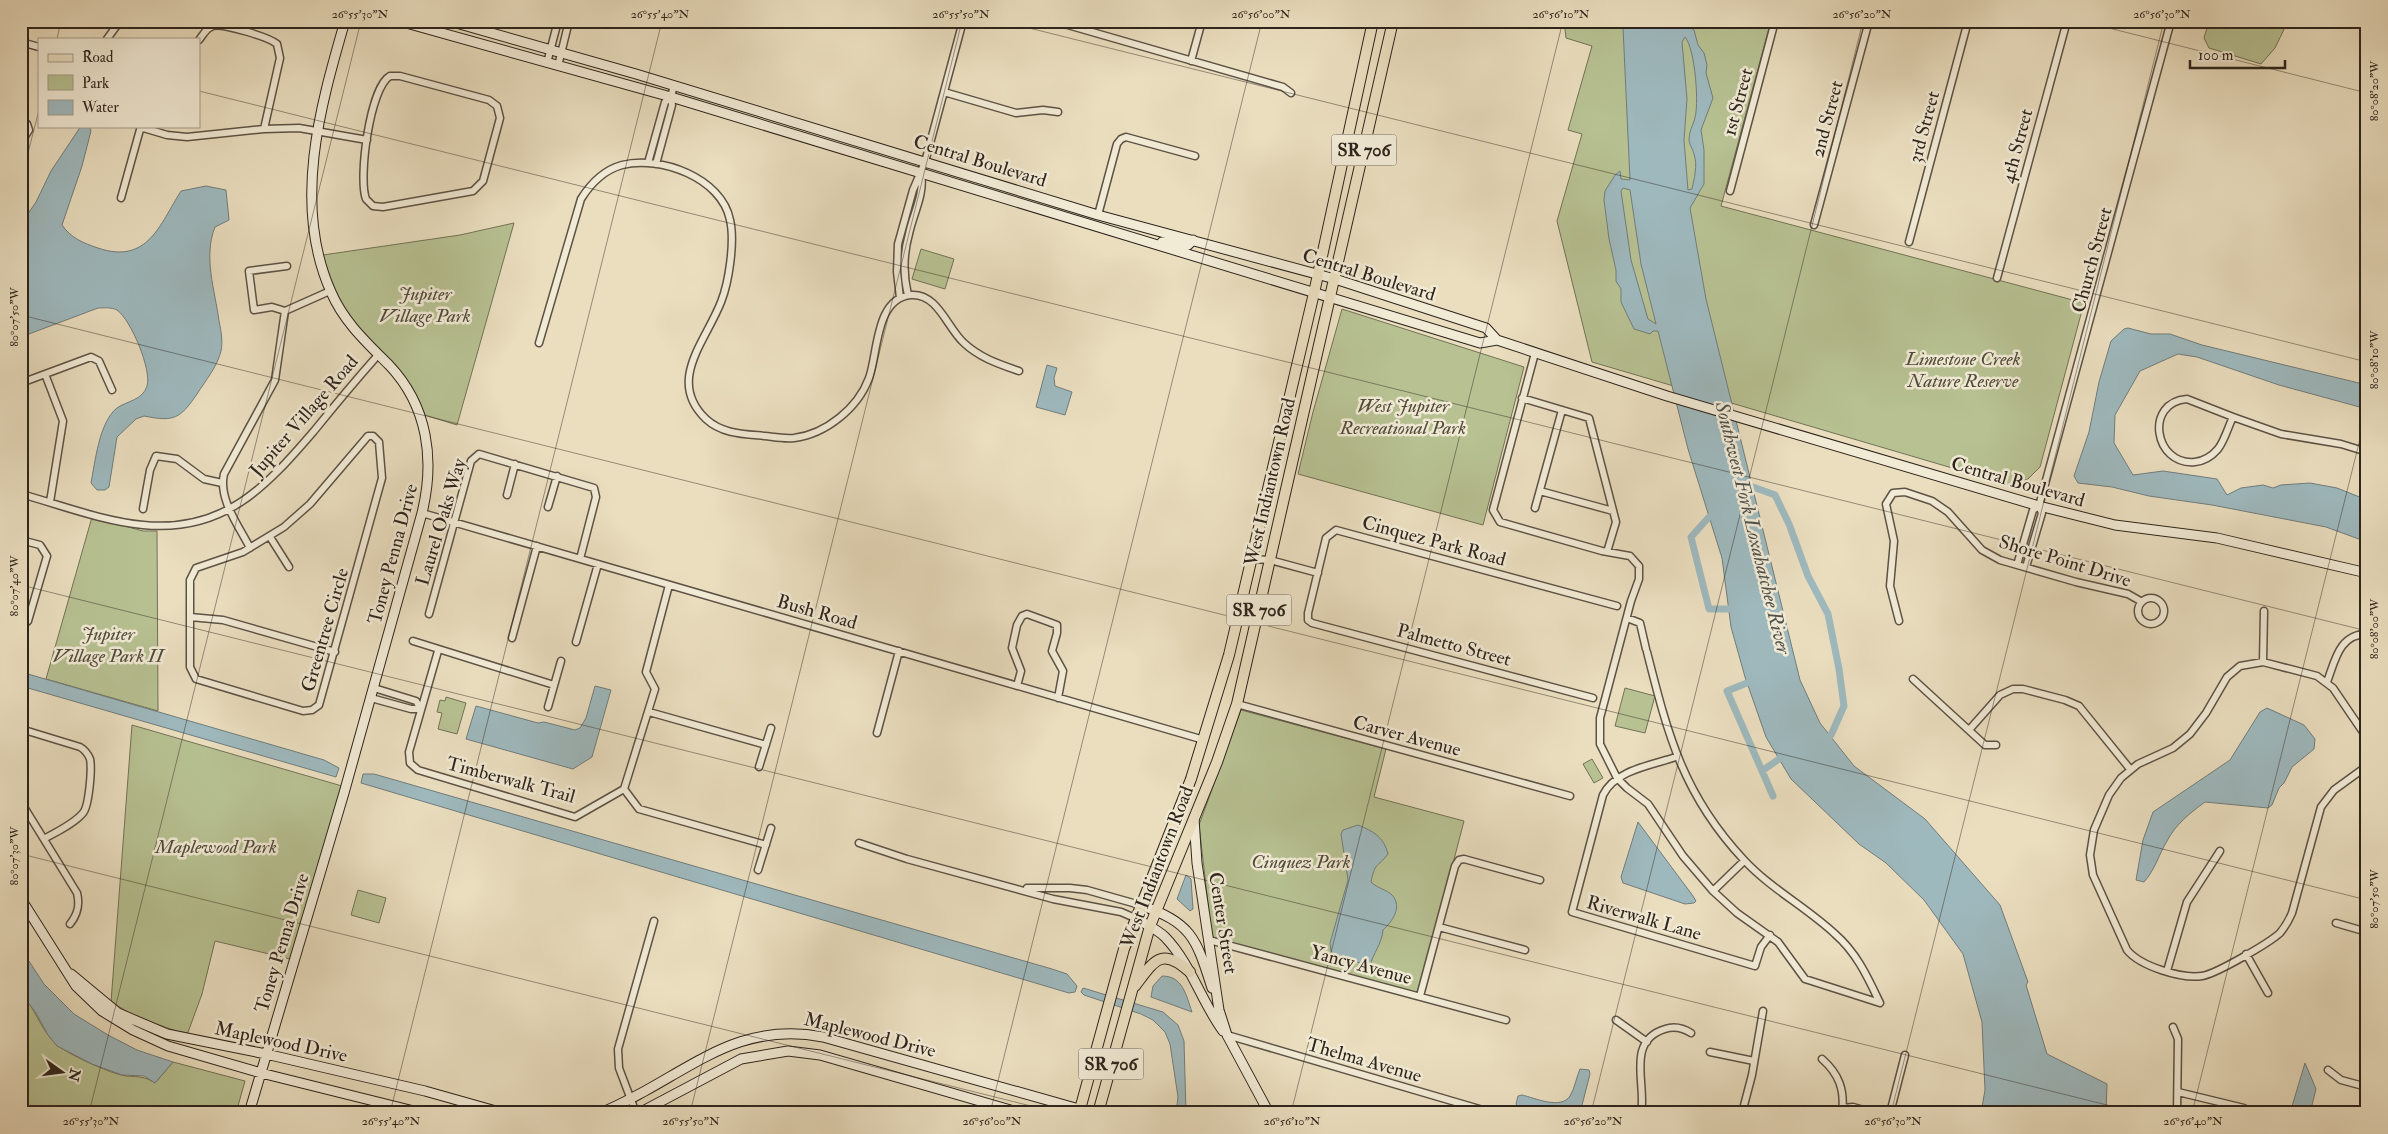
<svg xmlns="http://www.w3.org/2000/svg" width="2388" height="1134" font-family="'IM FELL Double Pica',serif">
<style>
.green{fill:#b7c192;stroke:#727257}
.water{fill:#9eb9be;stroke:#717d7d;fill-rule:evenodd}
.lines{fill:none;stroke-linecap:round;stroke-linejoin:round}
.canal{stroke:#9eb9be;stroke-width:7}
.street-casing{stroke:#5d5245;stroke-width:9}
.secondary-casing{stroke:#2e241c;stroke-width:11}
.primary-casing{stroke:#2e241c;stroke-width:12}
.street{stroke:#f1ead5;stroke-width:6}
.secondary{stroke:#f1ead5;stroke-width:9}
.primary{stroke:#eadebf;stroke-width:10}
.ticks{fill:none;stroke:#2e241c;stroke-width:1;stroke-opacity:0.45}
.labels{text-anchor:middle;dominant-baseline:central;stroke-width:5;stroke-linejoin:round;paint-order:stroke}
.shield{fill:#f1ead5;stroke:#685f54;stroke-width:1}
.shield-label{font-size:18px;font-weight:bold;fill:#2e241c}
.street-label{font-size:19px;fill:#2e241c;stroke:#f1ead5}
.park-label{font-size:19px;font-style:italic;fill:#504b3a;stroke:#f1ead5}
.water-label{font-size:20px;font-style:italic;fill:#50514d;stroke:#f1ead5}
.neatline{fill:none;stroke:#2e241c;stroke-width:2}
.ticks-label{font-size:12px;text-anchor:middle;fill:#2e241c}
</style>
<rect width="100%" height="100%" fill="#eadebf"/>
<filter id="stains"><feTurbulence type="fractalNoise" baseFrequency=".004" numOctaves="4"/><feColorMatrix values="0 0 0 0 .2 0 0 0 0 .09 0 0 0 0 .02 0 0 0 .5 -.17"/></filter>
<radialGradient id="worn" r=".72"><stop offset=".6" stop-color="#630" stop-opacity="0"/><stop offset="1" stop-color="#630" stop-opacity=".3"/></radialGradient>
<path class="green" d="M 1564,21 L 1771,21 L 1721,206 L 2084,303 L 2040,467 L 2028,479 L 2010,485 L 1592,362 L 1557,221 L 1582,134 L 1568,130 L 1592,46 L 1566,38 Z
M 2209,21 L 2288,21 L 2275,48 L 2261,64 L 2209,48 L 2204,38 Z
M 514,223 L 457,425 L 425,415 C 416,396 406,378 393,362 C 384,352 371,344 362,333 C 342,310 331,284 323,255 L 460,235 Z
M 921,249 L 954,259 L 945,289 L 912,279 Z
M 1342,309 L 1524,367 L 1483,525 L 1298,474 L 1313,412 Z
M 92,517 L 143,531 L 157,531 L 158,711 L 46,679 Z
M 1625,688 L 1655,696 L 1645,733 L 1615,726 Z
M 446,697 L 466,703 L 457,734 L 438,729 L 442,713 L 437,712 L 440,700 L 445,701 Z
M 1241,710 L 1386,749 L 1374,797 L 1464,821 L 1419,994 L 1212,938 L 1199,825 Z
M 132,725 L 342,786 L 290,959 L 215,941 L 202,994 L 187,1035 L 135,1016 L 111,1002 Z
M 1592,759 L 1603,778 L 1594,783 L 1583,764 Z
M 358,890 L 386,898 L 379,923 L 351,915 Z
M 21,993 C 35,1008 41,1030 56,1044 C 67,1054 111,1074 126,1076 C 139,1077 144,1076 155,1083 L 173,1062 L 245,1081 L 236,1113 L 21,1113 Z"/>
<path class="water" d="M 1601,21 L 1684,21 L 1683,24 L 1694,30 L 1698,45 L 1704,53 L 1707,65 L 1706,73 L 1713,98 L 1701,130 L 1704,150 L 1704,184 L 1690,208 L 1706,299 L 1800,680 L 1820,723 L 1854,766 L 1925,819 L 2000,905 L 2028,982 L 2026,985 L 2047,1054 L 2107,1084 L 2106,1113 L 1981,1113 L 1985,1090 L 1982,1022 L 1963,954 L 1924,900 L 1886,863 L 1859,844 L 1791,779 L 1766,737 L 1745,677 L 1731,627 L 1722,558 L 1688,449 L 1658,331 L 1653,331 L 1650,334 L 1634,329 L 1621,302 L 1621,289 L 1616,281 L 1616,270 L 1609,239 L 1604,200 L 1605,191 L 1615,175 L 1620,171 L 1621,179 L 1630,180 L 1623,27 L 1602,26 ZM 1685,37 C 1695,48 1700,107 1694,121 C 1692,127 1689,132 1689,140 C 1689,144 1693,149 1694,154 C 1698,165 1694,179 1692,189 L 1688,190 L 1684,140 L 1687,99 L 1682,42 ZM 1623,188 L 1630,190 L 1641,264 L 1656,324 L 1648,319 L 1631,260 L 1621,191 Z
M 81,126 L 89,126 L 91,131 L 82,166 L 62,225 C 71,238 83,243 98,248 C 148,265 160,224 181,191 L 206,186 L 226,190 L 229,220 L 215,227 C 203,257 215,290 219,321 C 221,330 223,342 221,351 C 217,367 206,380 197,394 C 180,419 174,422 144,416 L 136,419 L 117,437 L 109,487 L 105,490 L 97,490 L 91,483 C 95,463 99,422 117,408 C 127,401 143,400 147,386 C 152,370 131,320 117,310 C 111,307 105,308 98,308 L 21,337 L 21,224 L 36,202 L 51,171 Z
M 2128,328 L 2151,334 L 2170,334 L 2202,345 L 2367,385 L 2367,409 L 2279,385 L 2197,357 L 2178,354 L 2140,371 L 2115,415 L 2114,443 L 2133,475 L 2163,471 L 2217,479 L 2227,495 L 2241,488 L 2263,485 L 2273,488 L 2281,485 L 2310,483 L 2337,488 L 2367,500 L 2367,542 L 2326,527 L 2212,505 L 2149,496 L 2112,487 L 2078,483 L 2074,476 L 2089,432 L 2099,382 L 2111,341 L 2124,329 Z
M 1047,365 L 1057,368 L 1054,378 L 1055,386 L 1072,392 L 1065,415 L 1036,407 Z
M 21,672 L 324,760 L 339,768 L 336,777 L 21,686 Z
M 595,686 L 611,690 L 592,757 L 573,769 L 466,739 L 476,706 L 538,723 L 544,722 L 575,730 L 580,728 L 586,718 Z
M 2267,708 L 2304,725 L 2315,739 L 2314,749 L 2292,767 L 2284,783 L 2279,788 L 2272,805 L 2268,808 L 2205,802 C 2190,813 2176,824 2167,841 C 2159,854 2155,870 2144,882 L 2136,880 L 2143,840 L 2153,812 L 2230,760 L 2260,712 Z
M 363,774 L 374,774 L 1052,969 L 1067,974 L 1077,986 L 1075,992 L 1069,993 L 361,783 Z
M 1638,822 L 1693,896 L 1696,901 L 1694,903 L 1685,904 L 1623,883 L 1621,877 Z
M 1358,825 C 1373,831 1384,837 1388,854 C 1377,868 1375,862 1371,882 C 1377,888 1387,890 1392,895 C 1403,907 1392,922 1383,930 C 1382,944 1373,953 1370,966 L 1337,956 L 1331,951 L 1330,943 L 1348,880 L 1341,834 L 1343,830 Z
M 1186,875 L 1191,879 L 1193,909 L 1190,911 L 1177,899 Z
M 21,949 L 44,984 L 74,1014 L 108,1035 L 137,1050 L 173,1062 L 155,1083 L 144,1076 L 122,1075 L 92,1064 L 57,1046 L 48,1035 L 36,1013 L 21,993 Z
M 1162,976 C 1183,976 1186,995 1192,1012 L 1151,997 L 1153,986 Z
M 1083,988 L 1163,1012 L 1178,1025 L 1184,1041 L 1186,1113 L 1176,1113 L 1178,1097 L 1170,1044 L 1165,1032 L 1153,1020 L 1141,1014 L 1084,995 L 1081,992 Z
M 2305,1063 L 2316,1089 L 2310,1113 L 2290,1113 Z
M 1580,1069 L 1589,1070 L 1590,1074 L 1580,1113 L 1538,1113 L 1518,1107 L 1516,1104 L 1518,1096 L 1522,1095 C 1535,1098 1561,1110 1570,1096 C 1575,1088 1576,1078 1580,1069 Z"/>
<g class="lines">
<path class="canal" d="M 1753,487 L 1775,495 L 1789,524 L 1808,576 L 1828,614 L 1839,669 L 1844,706 L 1831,735
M 1709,517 L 1691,537 L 1709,609 L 1729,609
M 1747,683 L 1727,691 L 1773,796
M 1762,771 L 1779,759"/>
<defs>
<path id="street" d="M 1054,21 L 1283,87 L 1291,93
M 107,39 L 120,21
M 199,40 C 203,35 206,28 213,26 C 222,23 269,37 277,44 L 280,58 L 264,129
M 21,42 L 39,47
M 1191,61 L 1202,21
M 547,63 L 558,21
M 558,66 L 569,21
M 390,76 L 400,76 L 489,100 L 497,106 L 500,118 L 483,181 L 473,191 L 383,207 L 373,206 L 366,199 C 358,178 370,87 390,76 Z
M 944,92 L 1016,113 L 1043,110 L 1058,112
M 21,119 L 27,124 L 29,130 L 21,143
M 140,127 L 167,135 L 187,137 L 264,129 L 299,128 L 367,140
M 648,163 L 665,102 L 671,97
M 656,164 L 672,105 L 671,97 L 674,85
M 1730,191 L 1775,21
M 121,198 L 141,126
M 1098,215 L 1117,144 L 1121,139 L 1126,137 L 1195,156
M 1814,225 L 1869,21
M 1909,242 L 1968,21
M 1997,278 L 2067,21
M 908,295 C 903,274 903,255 909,234 C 913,214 925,194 921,173
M 900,298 L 897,272 L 898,244 L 913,190 L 925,162 L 963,21
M 285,311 L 272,307 L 254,310 L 249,271 L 287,266
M 539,343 L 581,199 C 591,183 604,170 622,165 C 660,155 722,178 730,220 C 735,241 729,282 721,302 C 706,341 666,381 706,419 C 722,434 744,434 765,436 C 774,437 784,439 794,438 C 826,434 858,408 869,378 C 878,354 875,298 911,295 C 938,293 947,328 964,343 C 980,358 999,364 1019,371
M 1535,353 L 1493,510 L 1500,522 L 1602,551 L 1630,556 L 1639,566 L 1639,579 L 1631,601 L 1600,718 L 1600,744 L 1617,778 L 1627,788 L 1648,804 L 1683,856 L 1713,891 L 1737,913 L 1778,942 L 1805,979 L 1880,1003 C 1868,978 1857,953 1835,934 C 1806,907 1771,889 1744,860 C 1683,795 1668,735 1647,652
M 45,374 L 63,421 L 50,502
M 21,383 L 91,357 L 99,361 L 112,390
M 1522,398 L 1589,418 L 1616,522 L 1607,552
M 2187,399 L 2233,417 C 2228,427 2225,440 2218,449 C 2212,456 2204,461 2195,462 C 2154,466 2144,402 2187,399 Z
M 2233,417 L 2281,434 L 2341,444 L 2367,452
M 368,436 L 373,436 L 379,442 L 382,478 L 319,705 L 312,710 L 303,711 L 196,679 L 190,667 L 190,580 L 196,568 L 243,552 L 284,527 L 310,504 Z
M 1540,491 L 1613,511
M 21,494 C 61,505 102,521 143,525 C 224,533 266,487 314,431 C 335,405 356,380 378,355
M 507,495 L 515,464
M 548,507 L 557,476
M 1535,508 L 1562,410
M 143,509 L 150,470 L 156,456 L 177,459 L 204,479 L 222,483
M 422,513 L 1204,740
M 270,537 L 289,567
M 21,540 L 40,545 L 47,556 L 28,621 L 21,627
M 250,548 C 239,526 218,499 224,474 L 275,380 L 285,311 L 330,291
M 1251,559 L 1270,560 L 1318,573
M 2017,565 L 2033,510 L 2039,506 L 2171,21
M 2026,567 L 2042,513 L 2039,506
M2138 611a13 13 0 1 1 26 0a13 13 0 1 1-26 0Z
M 429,614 L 471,461 L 479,454 L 594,488 L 596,497 L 580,559
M 190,617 L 223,620 L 335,652
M 1627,618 L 1640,623 L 1646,649
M 1899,621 L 1890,586 L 1894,541 L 1886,504 L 1893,493 L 1905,492 L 1932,501 L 1948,512 L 1982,550 L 2000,560 L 2076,582 L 2128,594 L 2142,602
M 512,638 L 537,546
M 413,641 L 554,685
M 576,642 L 598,564
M 438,651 L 409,752 L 410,763 L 418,770 L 575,817 L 624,789 L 655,689 L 646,672 L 669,585
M 2263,662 L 2264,611
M 1913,679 L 1985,745 L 1996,745
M 2327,682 C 2335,661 2339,634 2367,634
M 1017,686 L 1021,671 L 1012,648 L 1017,625 L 1022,616 L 1027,614 L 1057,625 L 1057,633 L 1052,651 L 1063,671 L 1058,698
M 371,698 L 411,709 L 421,709 L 416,701 L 374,688
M 1593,698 L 1312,623 L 1308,620 L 1308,613 L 1326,538 L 1336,530 L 1617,606
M 1237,704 L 1570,796
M 548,707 L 561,661
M 649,712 L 766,745
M 21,729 L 80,747 C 85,750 88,754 90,759 C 92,769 89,806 83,813 C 74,824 56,832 44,839
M 1969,730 L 2000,695 L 2013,689 L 2023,689 L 2065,700 L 2079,706 L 2130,769
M 877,733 L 899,651
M 2367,738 L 2333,688 L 2317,676 L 2263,662 L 2240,666 L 2227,677 L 2206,713 L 2190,734 L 2173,748 L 2138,764 L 2121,778 L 2109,795 L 2094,830 L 2090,855 L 2093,875 L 2127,950 C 2140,966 2181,979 2202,976 C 2216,974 2269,943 2280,933 C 2285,927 2289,920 2292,913 L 2321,807 L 2334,790 L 2367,766
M 1676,757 C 1652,765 1615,770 1603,795 L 1572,912 L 1755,966 L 1761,947 L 1770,935
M 759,767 L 771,728
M 624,789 L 639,809 L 766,845
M 21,802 L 77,893 C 80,905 78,914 70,924
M 859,843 L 907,859 L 1053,899 L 1121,912 L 1135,918
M 758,870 L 771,828
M 1027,888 L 1070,888 L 1087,890 L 1140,905
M 1713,891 L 1744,861
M 2336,923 L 2367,932
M 1439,927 L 1525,950
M 1209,940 L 1506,1020
M 2246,954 L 2268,993
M 2167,971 L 2187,902 L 2220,851
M 1420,996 L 1455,866 L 1459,860 L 1464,859 L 1540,880
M 1616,1020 L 1647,1042
M 2173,1027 L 2178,1039 L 2177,1113
M 1227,1035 L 1493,1113
M 1710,1052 L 1754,1061
M 1822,1059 C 1839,1074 1845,1090 1842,1113
M 2328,1070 L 2341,1080 L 2367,1087
M 2178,1092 L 2244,1108
M 1843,1108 L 1853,1107 L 1874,1113
M 1642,1109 L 1670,1113
M 636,1113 L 619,1068 L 618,1049 L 654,921
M 1641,1113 C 1647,1086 1625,1041 1665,1029 C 1674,1026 1683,1028 1691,1033
M 1742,1113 L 1752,1075 L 1763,1011
M 1890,1113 L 1905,1055"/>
<path id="secondary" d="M 399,21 L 671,97 L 1480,343 L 1497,340 L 1667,396 L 2039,506 L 2115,525 L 2217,538 L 2367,573
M 449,21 L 636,74 L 1098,215 L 1335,279 L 1486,328 L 1497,340
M 1162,242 L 1188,245 L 1193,240
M 1194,819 L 1197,863 L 1219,1010 L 1227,1035 L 1269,1113
M 21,899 L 76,986 L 102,1011 L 133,1030 L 168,1046 L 261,1073 L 422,1113
M 1140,905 C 1192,923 1196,938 1212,988
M 1135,918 C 1145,924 1157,929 1165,937 C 1191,964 1201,1001 1223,1031
M 71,974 L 118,1013 L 167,1034 L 266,1054 L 425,1091 L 503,1113
M 249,1113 L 344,793 L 422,513 C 435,460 428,406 389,365 C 366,342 344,322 331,292 C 292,205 320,107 345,21
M 600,1113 C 616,1107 630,1099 645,1091 C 706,1057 749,1023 823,1037 L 1079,1109 L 1082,1113
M 639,1113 L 741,1059 L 788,1051 L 820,1055 L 1021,1113"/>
<path id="primary" d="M 1135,986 C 1154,961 1161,946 1190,972
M 1079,1113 L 1124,949 L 1191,779 L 1229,655 L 1314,293 L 1373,21
M 1098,1113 L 1150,926 L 1217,762 L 1237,704 L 1393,21"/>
</defs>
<use href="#street" class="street-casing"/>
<use href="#secondary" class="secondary-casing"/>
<use href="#primary" class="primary-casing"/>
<use href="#street" class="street"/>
<use href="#secondary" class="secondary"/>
<use href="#primary" class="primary"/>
</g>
<path class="ticks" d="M 1001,21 L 2367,362M 2081,21 L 2367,93M 57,39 L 61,21M 21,46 L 39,51M 199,91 L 2367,631M 21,180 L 39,110M 21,315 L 2367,900M 21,585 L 2139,1113M 21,854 L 1059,1113M 89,1113 L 361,21M 390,1113 L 662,21M 690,1113 L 962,21M 990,1113 L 1262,21M 1291,1113 L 1563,21M 1591,1113 L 1863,21M 1891,1113 L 2164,21M 2192,1113 L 2367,411"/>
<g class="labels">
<g class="shield">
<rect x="1331.5" y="134.5" width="65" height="31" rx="4"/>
<rect x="1226.5" y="594.5" width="65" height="31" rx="4"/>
<rect x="1078.5" y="1048.5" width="65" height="31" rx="4"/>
</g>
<g class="shield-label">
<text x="1364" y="150">SR 706</text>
<text x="1259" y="610">SR 706</text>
<text x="1111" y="1064">SR 706</text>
</g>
<g class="street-label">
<text transform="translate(1738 102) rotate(-75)">1st Street</text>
<text transform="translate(1827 119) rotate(-75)">2nd Street</text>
<text transform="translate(1924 127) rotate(-75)">3rd Street</text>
<text transform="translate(2017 146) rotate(-75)">4th Street</text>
<text transform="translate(980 161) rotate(17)">Central Boulevard</text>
<text transform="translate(2092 260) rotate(-75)">Church Street</text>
<text transform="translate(1369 275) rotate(17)">Central Boulevard</text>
<text transform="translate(304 416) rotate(-49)">Jupiter Village Road</text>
<text transform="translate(1270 482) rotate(-77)">West Indiantown Road</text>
<text transform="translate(2018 482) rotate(16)">Central Boulevard</text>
<text transform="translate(441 522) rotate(-73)">Laurel Oaks Way</text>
<text transform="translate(1434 541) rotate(15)">Cinquez Park Road</text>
<text transform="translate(393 554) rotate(-75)">Toney Penna Drive</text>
<text transform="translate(2065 561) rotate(17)">Shore Point Drive</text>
<text transform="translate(817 612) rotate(16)">Bush Road</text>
<text transform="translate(325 630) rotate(-74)">Greentree Circle</text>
<text transform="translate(1454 645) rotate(15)">Palmetto Street</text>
<text transform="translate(1407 736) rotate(15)">Carver Avenue</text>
<text transform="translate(511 780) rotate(15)">Timberwalk Trail</text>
<text transform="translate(1157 867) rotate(-69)">West Indiantown Road</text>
<text transform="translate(1644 918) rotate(16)">Riverwalk Lane</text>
<text transform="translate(1223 923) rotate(81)">Center Street</text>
<text transform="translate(282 943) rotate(-73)">Toney Penna Drive</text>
<text transform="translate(1361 965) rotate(15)">Yancy Avenue</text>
<text transform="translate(870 1035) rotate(14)">Maplewood Drive</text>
<text transform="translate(281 1042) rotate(12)">Maplewood Drive</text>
<text transform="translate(1364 1060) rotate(16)">Thelma Avenue</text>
</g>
<g class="park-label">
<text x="425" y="294">Jupiter<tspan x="425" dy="22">Village Park</tspan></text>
<text x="1963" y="359">Limestone Creek<tspan x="1963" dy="22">Nature Reserve</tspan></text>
<text x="1403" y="406">West Jupiter<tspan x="1403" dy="22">Recreational Park</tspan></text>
<text x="108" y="634">Jupiter<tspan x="108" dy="22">Village Park II</tspan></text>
<text x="216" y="847">Maplewood Park</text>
<text x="1301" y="862">Cinquez Park</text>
</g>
<g class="water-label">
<text transform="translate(1753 528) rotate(76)">Southwest Fork Loxahatchee River</text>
</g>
</g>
<rect width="2388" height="1134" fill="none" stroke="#eadebf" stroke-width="55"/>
<rect x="38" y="38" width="162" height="90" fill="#f1ead5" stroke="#a39b8b"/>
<rect x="48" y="54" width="25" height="8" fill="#eadebf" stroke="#a39b8b"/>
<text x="82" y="62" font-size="15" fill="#2e241c">Road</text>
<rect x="48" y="75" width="25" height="15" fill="#b7c192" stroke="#a39b8b"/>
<text x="82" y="88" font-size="15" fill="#2e241c">Park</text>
<rect x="48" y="100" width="25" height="15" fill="#9eb9be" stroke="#a39b8b"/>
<text x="82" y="112" font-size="15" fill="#2e241c">Water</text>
<g transform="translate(62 1072) rotate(104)" stroke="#f1ead5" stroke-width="4" paint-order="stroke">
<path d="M0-4L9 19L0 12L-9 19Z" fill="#2e241c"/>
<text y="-8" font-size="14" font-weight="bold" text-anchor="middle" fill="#2e241c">N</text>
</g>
<path d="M2190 60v8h95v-8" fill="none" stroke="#2e241c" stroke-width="2.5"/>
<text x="2198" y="60" font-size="15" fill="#2e241c" stroke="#f1ead5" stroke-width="4" paint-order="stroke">100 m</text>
<rect x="28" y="28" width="2332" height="1078" class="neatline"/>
<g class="ticks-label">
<text x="360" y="18">26°55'30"N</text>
<text x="660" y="18">26°55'40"N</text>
<text x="961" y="18">26°55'50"N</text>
<text x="1261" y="18">26°56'00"N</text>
<text x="1561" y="18">26°56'10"N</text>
<text x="1862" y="18">26°56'20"N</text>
<text x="2162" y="18">26°56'30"N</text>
<text transform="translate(2374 91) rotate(-90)" y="4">80°08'20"W</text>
<text transform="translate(14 317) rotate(-90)" y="4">80°07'50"W</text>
<text transform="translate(2374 360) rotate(-90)" y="4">80°08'10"W</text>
<text transform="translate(14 586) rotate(-90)" y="4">80°07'40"W</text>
<text transform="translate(2374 629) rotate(-90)" y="4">80°08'00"W</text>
<text transform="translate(14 856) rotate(-90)" y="4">80°07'30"W</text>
<text transform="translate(2374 899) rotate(-90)" y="4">80°07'50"W</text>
<text x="91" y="1125">26°55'30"N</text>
<text x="391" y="1125">26°55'40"N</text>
<text x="691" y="1125">26°55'50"N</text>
<text x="992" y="1125">26°56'00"N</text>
<text x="1292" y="1125">26°56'10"N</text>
<text x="1593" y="1125">26°56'20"N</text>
<text x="1893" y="1125">26°56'30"N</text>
<text x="2193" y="1125">26°56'40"N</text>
</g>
<rect width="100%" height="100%" filter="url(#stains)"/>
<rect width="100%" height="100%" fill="url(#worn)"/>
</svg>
